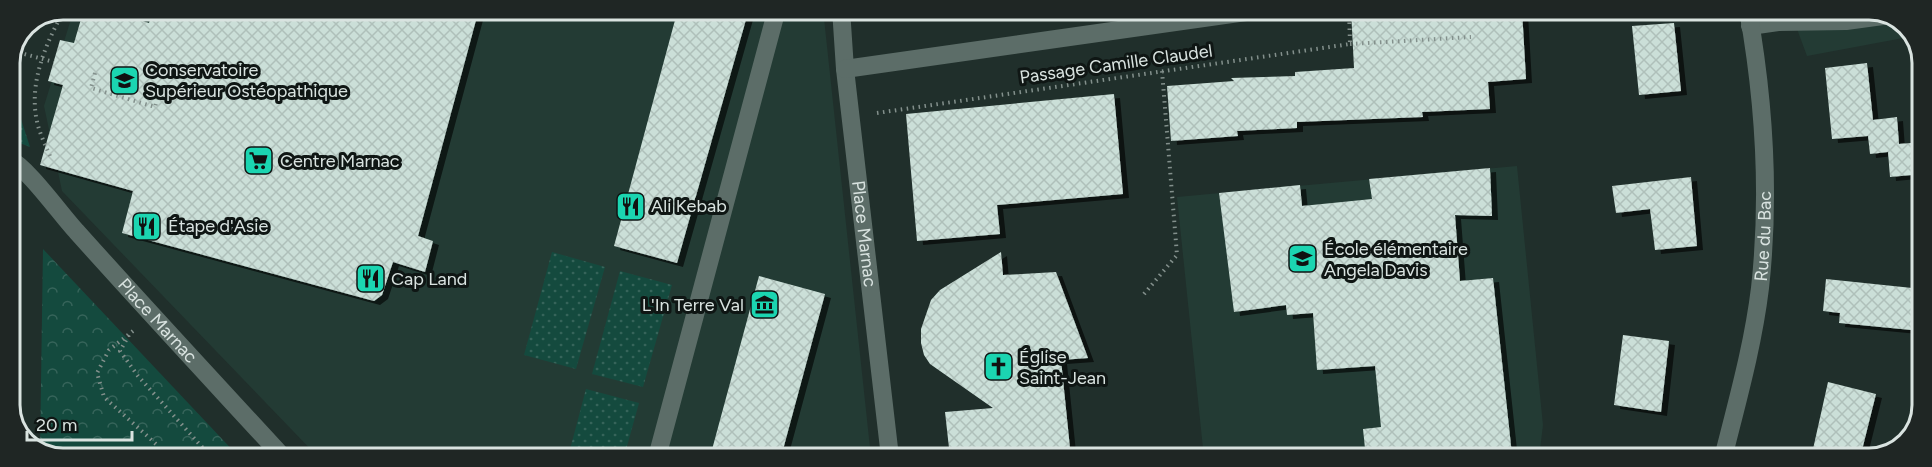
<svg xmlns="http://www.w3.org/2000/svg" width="1932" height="467" font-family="Figtree,sans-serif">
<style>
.built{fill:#233b34}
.grass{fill:url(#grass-dots)}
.park{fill:url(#park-crowns)}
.building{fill:url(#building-cross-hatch);filter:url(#shadow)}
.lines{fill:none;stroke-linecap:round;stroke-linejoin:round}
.path{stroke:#83908c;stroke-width:4;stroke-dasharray:1.5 4.5;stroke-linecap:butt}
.minor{stroke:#5c6d68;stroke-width:18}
.labels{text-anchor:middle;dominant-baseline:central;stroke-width:6;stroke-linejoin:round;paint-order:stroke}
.street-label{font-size:18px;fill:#d9e3e0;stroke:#0f1614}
.poi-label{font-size:18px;fill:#d9e3e0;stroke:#0f1614;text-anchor:start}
.rim{fill:none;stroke:#d9e3e0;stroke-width:3}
</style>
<defs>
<pattern id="grass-dots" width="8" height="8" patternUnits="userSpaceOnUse" patternTransform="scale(1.5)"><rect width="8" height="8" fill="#144a3e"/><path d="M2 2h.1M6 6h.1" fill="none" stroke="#36645a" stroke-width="1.8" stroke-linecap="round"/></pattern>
<pattern id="park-crowns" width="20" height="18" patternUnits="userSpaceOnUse" patternTransform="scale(1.5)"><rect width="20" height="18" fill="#144a3e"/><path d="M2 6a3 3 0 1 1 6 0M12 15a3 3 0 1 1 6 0" fill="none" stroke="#36645a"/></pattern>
<pattern id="building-cross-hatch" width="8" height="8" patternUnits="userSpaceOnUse" patternTransform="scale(1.5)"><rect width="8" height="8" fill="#cbdfd8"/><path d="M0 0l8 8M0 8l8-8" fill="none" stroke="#afc0ba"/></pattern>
<filter id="shadow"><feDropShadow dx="6" dy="4" stdDeviation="0" flood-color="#0009"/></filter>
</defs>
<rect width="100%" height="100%" fill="#202f2b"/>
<path class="built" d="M 82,9 L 823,9 L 871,457 L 318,457 L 62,191 L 44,106 L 71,19 Z
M 1790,10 L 1880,10 L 1910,27 L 1914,36 L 1807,56 Z
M 1517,166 L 1543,425 L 1539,458 L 1204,458 L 1177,197 Z"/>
<path class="grass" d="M 12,55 L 18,81 L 20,116 L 30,147 L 9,139 L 9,62 Z
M 552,252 L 605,267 L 576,369 L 524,355 Z
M 620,271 L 672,285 L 643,387 L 592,374 Z
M 586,389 L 639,403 L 624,457 L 568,457 Z"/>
<path class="park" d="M 43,249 L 239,457 L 52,457 L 40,450 Z"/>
<path class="building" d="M 84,9 L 105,9 L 149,23 L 153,9 L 479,9 L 418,236 L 433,241 L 425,272 L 393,262 L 382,295 L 374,301 L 122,233 L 133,191 L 40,165 L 63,85 L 48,81 L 60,40 L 74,43 Z
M 678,9 L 749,9 L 677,263 L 614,246 Z
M 1351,10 L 1522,10 L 1526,79 L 1488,82 L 1490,109 L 1422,112 L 1423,117 L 1297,122 L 1297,128 L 1237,131 L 1238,136 L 1171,141 L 1167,86 L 1234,81 L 1231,78 L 1295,76 L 1295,72 L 1354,68 Z
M 1674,23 L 1681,91 L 1639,95 L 1632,26 Z
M 1867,63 L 1873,120 L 1897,117 L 1899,144 L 1922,142 L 1922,174 L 1890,177 L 1888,152 L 1870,154 L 1868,136 L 1832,139 L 1825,68 Z
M 1114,94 L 1123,194 L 997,205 L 1000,234 L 917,241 L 906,114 Z
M 1490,168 L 1492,216 L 1455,215 L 1460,281 L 1493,278 L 1512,455 L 1485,458 L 1366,458 L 1363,429 L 1381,427 L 1375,366 L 1317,370 L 1313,313 L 1287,315 L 1286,305 L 1234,312 L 1219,193 L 1300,185 L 1302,206 L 1372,199 L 1369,179 Z
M 1691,177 L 1697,246 L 1655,250 L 1650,209 L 1616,213 L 1612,186 Z
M 1001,252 L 1003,275 L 1056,272 L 1088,358 L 1061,360 L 1071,458 L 950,457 L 945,412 L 993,408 L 930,364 L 924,355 L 921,343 L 921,329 L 931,300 L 940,290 Z
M 759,276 L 825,294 L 781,457 L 710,457 Z
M 1826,279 L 1922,289 L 1922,331 L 1839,323 L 1840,313 L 1823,311 Z
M 1623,335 L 1669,341 L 1661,412 L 1614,405 Z
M 1828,382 L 1876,394 L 1860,458 L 1811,458 Z"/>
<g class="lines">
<path class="path" d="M 1350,44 L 1471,37
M 13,51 L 54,62
M 95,73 L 91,88 L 155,107 L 159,92
M 877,113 L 1350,44 L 1349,10
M 50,156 C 46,147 42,138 39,129 C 26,88 45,44 65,9
M 1144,294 L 1177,255 L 1162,71
M 133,331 L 109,350 L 97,373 L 104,397 L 156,444 L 163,457
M 129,335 L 120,351 L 138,376 L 211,457"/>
<g class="minor">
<path id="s1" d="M 841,9 L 845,69 L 890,457"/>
<path d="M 1750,26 L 1778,22 L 1846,21 L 1890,15"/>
<path d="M 845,69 L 1260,10"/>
<path id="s2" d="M 9,159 C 28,168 61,215 77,232 C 145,308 214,382 283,457"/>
<path d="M 657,457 L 777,9"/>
<path id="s3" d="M 1723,458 C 1737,402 1753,346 1760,288 C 1770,197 1764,100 1748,10"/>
</g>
</g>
<defs>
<symbol id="university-square" viewBox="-11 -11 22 22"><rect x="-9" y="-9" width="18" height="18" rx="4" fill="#1bd5b1" stroke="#0f1614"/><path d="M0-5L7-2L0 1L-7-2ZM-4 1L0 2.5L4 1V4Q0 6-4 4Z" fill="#111"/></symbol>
<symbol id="supermarket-square" viewBox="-11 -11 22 22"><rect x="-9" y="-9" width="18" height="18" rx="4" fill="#1bd5b1" stroke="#0f1614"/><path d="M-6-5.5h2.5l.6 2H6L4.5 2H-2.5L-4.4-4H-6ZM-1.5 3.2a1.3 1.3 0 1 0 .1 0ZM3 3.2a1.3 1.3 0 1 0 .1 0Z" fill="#111"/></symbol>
<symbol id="restaurant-square" viewBox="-11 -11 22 22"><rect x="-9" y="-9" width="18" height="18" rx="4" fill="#1bd5b1" stroke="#0f1614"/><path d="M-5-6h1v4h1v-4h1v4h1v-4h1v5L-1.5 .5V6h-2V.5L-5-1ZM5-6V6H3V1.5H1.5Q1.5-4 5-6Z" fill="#111"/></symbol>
<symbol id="school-square" viewBox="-11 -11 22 22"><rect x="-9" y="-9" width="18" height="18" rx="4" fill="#1bd5b1" stroke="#0f1614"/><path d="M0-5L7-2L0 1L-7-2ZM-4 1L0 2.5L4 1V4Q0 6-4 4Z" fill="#111"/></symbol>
<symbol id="museum-square" viewBox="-11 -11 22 22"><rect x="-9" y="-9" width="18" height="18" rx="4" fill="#1bd5b1" stroke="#0f1614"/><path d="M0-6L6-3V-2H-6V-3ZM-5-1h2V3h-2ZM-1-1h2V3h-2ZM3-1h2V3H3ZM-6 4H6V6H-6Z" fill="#111"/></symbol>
<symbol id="church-square" viewBox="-11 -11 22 22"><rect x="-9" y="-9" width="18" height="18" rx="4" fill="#1bd5b1" stroke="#0f1614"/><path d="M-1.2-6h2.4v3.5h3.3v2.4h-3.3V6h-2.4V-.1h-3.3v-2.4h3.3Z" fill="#111"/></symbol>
</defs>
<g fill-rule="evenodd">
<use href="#university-square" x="108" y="64" width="33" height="33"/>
<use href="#supermarket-square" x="242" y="144" width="33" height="33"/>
<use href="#restaurant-square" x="614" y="190" width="33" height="33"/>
<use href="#restaurant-square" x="130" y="210" width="33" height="33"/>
<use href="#school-square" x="1286" y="242" width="33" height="33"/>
<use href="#restaurant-square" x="354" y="262" width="33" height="33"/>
<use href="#museum-square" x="748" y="288" width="33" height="33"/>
<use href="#church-square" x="982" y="350" width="33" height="33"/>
</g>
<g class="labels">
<g class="street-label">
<text transform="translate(1116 64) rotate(-8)">Passage Camille Claudel</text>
<text stroke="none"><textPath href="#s1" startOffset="226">Place Marnac</textPath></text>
<text stroke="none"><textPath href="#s3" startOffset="226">Rue du Bac</textPath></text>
<text stroke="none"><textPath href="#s2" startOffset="220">Place Marnac</textPath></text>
</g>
<g class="poi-label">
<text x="145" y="70">Conservatoire<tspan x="145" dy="21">Supérieur Ostéopathique</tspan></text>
<text x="280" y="161">Centre Marnac</text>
<text x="651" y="206">Ali Kebab</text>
<text x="168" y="226">Étape d'Asie</text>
<text x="1324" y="249">École élémentaire<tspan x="1324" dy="21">Angela Davis</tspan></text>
<text x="391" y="279">Cap Land</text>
<text x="744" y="305" text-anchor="end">L'In Terre Val</text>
<text x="1019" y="357">Église<tspan x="1019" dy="21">Saint-Jean</tspan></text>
</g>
</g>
<path d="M0 0H1932V467H0ZM63 20H1869A43 43 0 0 1 1912 63V405A43 43 0 0 1 1869 448H63A43 43 0 0 1 20 405V63A43 43 0 0 1 63 20Z" fill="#1f2624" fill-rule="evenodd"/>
<path class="rim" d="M63 20H1869A43 43 0 0 1 1912 63V405A43 43 0 0 1 1869 448H63A43 43 0 0 1 20 405V63A43 43 0 0 1 63 20Z"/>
<path d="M27 431v9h105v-9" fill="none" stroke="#d9e3e0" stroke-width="3"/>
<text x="36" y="431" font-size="18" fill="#d9e3e0" stroke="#0f1614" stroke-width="4.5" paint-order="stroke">20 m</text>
</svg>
